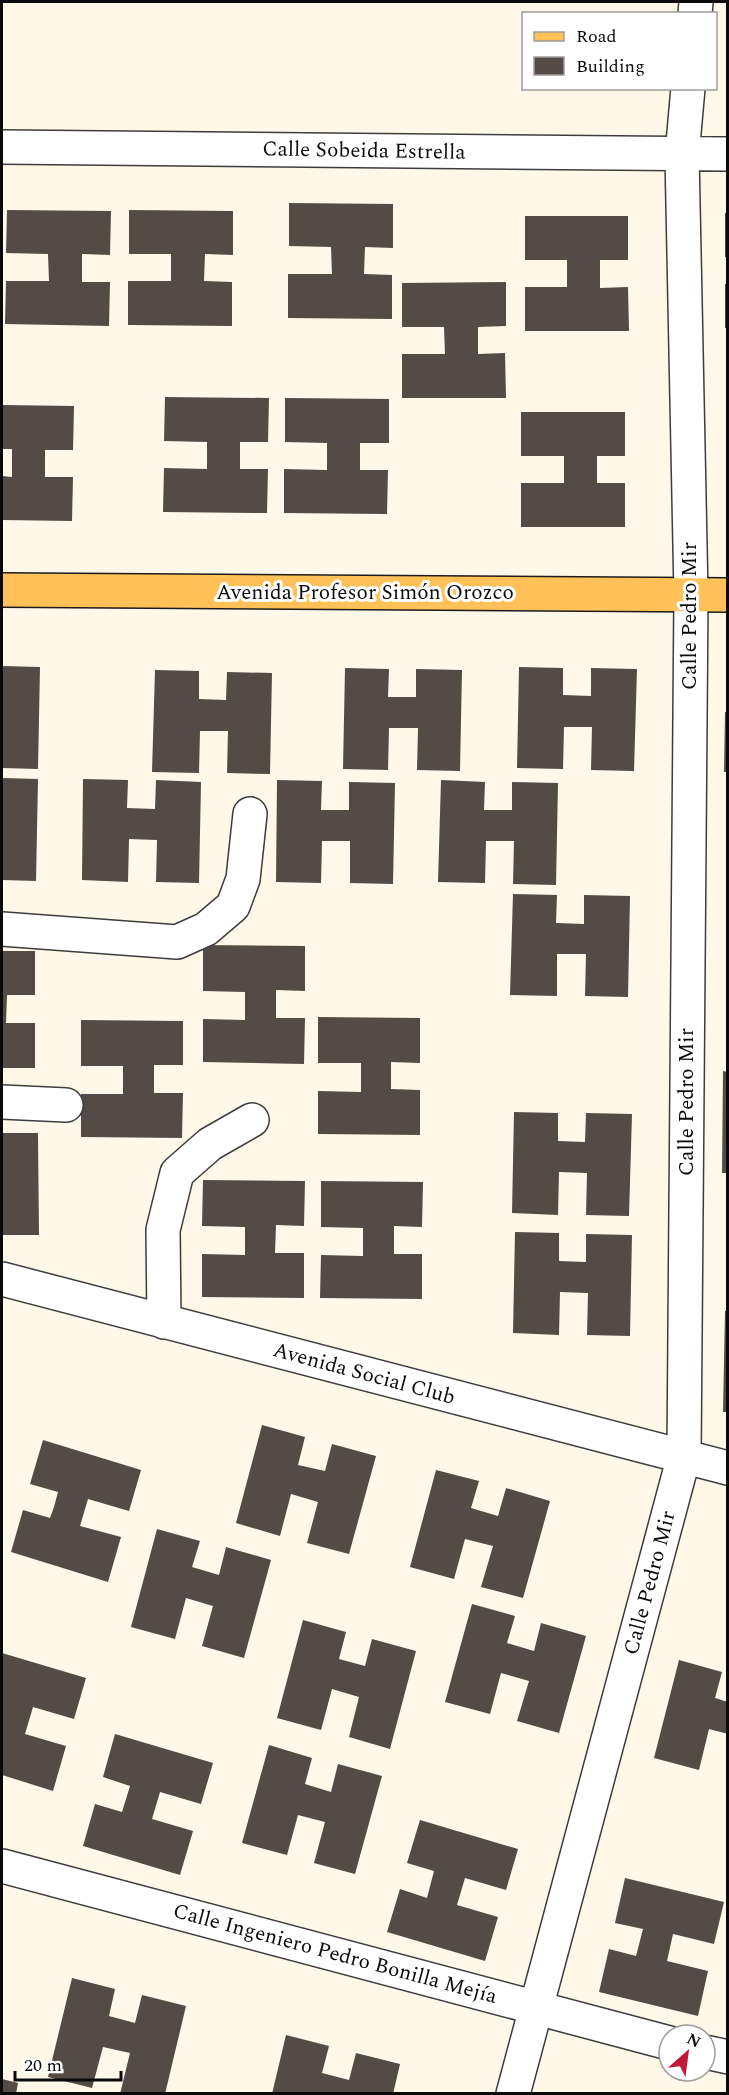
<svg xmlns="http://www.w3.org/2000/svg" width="729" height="2095" font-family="Spectral,serif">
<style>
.building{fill:#544a46}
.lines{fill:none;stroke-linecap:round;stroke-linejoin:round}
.minor-casing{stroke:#3d3d3d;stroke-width:36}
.major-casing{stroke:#1b1b1b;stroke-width:36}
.minor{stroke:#fff;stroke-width:33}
.major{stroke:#ffc158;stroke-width:33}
.labels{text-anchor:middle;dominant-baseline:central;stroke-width:6;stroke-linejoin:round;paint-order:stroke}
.street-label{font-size:21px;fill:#0a0a0a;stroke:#fff}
</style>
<rect width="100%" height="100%" fill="#fff7e8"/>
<path class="building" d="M 289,203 L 393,204 L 393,248 L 365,247 L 364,274 L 392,275 L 392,319 L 288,318 L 288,274 L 332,274 L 331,247 L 289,246 Z
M 7,210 L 111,211 L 110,255 L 82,254 L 82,282 L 110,282 L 109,326 L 5,324 L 6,281 L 49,281 L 48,254 L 6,253 Z
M 129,210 L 233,211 L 233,255 L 205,254 L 204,281 L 232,282 L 232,326 L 128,325 L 128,281 L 171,281 L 171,254 L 129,254 Z
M 725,213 L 728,213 L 728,257 L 725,257 Z
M 525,216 L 628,216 L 628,260 L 600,260 L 600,288 L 628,287 L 629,331 L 525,331 L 525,287 L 567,287 L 567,260 L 525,260 Z
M 506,282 L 506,326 L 478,327 L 478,354 L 505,353 L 506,398 L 402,398 L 402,354 L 445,354 L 444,327 L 402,327 L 402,283 Z
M 725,284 L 728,284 L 728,328 L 725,328 Z
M 165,397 L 269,398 L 268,442 L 240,442 L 240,469 L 268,469 L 267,513 L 163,512 L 164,468 L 207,469 L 207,442 L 164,441 Z
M 285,398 L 389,399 L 389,443 L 360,443 L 360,470 L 388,470 L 387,514 L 284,513 L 284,469 L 327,470 L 327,443 L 285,442 Z
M 2,405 L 74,406 L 73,450 L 45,450 L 45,477 L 73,477 L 72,521 L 2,520 L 2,476 L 12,477 L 12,449 L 2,449 Z
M 521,412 L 625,412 L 625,456 L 597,456 L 597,483 L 625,483 L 625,527 L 521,527 L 521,483 L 564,483 L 564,456 L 521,456 Z
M 2,666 L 40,667 L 38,769 L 2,768 Z
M 519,667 L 563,668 L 563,695 L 591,696 L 591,668 L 637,669 L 634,771 L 591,770 L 592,727 L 564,727 L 563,769 L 517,768 Z
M 345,668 L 389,669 L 388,697 L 416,697 L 416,669 L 462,670 L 460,771 L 417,770 L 418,728 L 389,728 L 388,770 L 343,769 Z
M 155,670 L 199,671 L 199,699 L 226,700 L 227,672 L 272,673 L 270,774 L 227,773 L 228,731 L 200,731 L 199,773 L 152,772 Z
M 725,712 L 728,712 L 728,772 L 724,772 Z
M 2,778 L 38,779 L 36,881 L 2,880 Z
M 83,779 L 128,780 L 127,808 L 155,809 L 156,780 L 201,782 L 199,883 L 156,882 L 157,840 L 129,839 L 128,882 L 82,880 Z
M 277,780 L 322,781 L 321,810 L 349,810 L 349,782 L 395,783 L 393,884 L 350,883 L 350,841 L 322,841 L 321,883 L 276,882 Z
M 441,780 L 485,782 L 484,810 L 512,810 L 512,782 L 558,783 L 556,885 L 513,884 L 514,841 L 486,841 L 485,883 L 438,882 Z
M 513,894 L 557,895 L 556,923 L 584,924 L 584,895 L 630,896 L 628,997 L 585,996 L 586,954 L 557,954 L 557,996 L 510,995 Z
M 203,945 L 305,946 L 305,991 L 276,990 L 276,1018 L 305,1018 L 304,1064 L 203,1062 L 203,1019 L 245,1020 L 245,992 L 203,991 Z
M 2,951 L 35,951 L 35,995 L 7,995 L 6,1023 L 35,1023 L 35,1068 L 2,1068 Z
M 318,1017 L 420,1018 L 420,1063 L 391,1062 L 391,1089 L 420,1090 L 420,1135 L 318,1134 L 318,1091 L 361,1092 L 361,1063 L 318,1063 Z
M 81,1020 L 183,1021 L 183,1065 L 154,1065 L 154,1093 L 183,1093 L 182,1138 L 81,1137 L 81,1094 L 123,1094 L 123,1066 L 81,1066 Z
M 723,1071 L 728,1072 L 728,1173 L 722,1173 Z
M 514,1112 L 558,1113 L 558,1141 L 585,1142 L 586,1113 L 632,1114 L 629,1216 L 586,1215 L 587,1173 L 559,1172 L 558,1215 L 512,1213 Z
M 2,1133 L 38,1133 L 39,1235 L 2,1235 Z
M 203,1180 L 305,1181 L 304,1226 L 276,1225 L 275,1253 L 304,1253 L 304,1298 L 202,1297 L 202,1254 L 245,1255 L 245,1227 L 202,1226 Z
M 321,1181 L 423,1182 L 422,1227 L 394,1226 L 394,1254 L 422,1254 L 422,1299 L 320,1298 L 321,1255 L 363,1256 L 363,1228 L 321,1227 Z
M 515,1232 L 559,1233 L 559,1261 L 586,1262 L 586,1234 L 632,1235 L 630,1336 L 587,1335 L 588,1293 L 560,1292 L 559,1335 L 513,1333 Z
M 725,1311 L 728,1311 L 728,1412 L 723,1412 Z
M 262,1425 L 305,1437 L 298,1465 L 325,1471 L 332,1444 L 376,1456 L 349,1554 L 307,1543 L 318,1502 L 291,1494 L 280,1536 L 236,1523 Z
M 43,1440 L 141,1470 L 129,1511 L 88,1499 L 80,1526 L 121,1537 L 108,1582 L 11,1552 L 23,1510 L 50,1518 L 54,1507 L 58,1492 L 30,1484 Z
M 436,1470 L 479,1481 L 471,1508 L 498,1516 L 506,1488 L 550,1501 L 523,1598 L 481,1587 L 493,1546 L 465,1539 L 454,1579 L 410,1567 Z
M 157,1529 L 200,1541 L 192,1567 L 219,1575 L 226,1547 L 271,1560 L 244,1658 L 202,1646 L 213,1606 L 186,1598 L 175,1639 L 131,1627 Z
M 472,1604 L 515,1616 L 507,1643 L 534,1651 L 541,1623 L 586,1636 L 559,1733 L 517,1721 L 529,1681 L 501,1673 L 490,1714 L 445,1702 Z
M 303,1620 L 346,1632 L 339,1659 L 365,1666 L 372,1639 L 416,1651 L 390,1749 L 349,1737 L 359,1697 L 332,1689 L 321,1730 L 277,1718 Z
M 2,1653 L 86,1678 L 74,1719 L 33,1707 L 25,1734 L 66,1746 L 53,1791 L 2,1775 Z
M 679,1660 L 722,1672 L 715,1698 L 728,1702 L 728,1734 L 709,1729 L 699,1770 L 654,1758 Z
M 115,1734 L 213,1763 L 201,1804 L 160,1792 L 152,1819 L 193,1831 L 180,1875 L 83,1846 L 95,1804 L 122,1812 L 130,1786 L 103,1777 Z
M 269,1745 L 312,1758 L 305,1784 L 331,1792 L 338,1764 L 382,1776 L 355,1874 L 314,1863 L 325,1822 L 298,1815 L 287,1855 L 242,1843 Z
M 420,1820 L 518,1849 L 506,1890 L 465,1878 L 457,1905 L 498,1917 L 485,1961 L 387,1932 L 400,1889 L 427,1898 L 434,1871 L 407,1863 Z
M 625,1878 L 724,1902 L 714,1944 L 673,1934 L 667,1961 L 708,1971 L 698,2016 L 599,1992 L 609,1949 L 636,1956 L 643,1929 L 615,1923 Z
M 72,1978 L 115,1989 L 109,2016 L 135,2023 L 142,1995 L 186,2006 L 165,2094 L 120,2094 L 130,2053 L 103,2047 L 92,2088 L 48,2077 Z
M 286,2035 L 329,2046 L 322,2073 L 349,2080 L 356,2053 L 400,2064 L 393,2094 L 272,2094 Z
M 2,2079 L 18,2083 L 16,2094 L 2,2094 Z"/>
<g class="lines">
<defs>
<path id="minor" d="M 695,14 L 696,2
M 2,147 L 728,154
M 2,929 L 177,942 L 206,929 L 233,906 L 243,879 L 250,814
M 2,1102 L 66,1105
M 2,1279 L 728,1468
M 164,1322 L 163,1230 L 177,1173 L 210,1144 L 252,1120
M 2,1866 L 669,2043
M 705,2052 L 728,2057
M 513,2094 L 684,1456 L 691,595 L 682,155 L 688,88"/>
<path id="major" d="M 2,590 L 728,595"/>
</defs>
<use href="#minor" class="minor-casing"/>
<use href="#major" class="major-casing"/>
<use href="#minor" class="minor"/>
<use href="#major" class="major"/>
</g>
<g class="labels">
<g class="street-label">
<text transform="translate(364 151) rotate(1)">Calle Sobeida Estrella</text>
<text x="365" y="593">Avenida Profesor Simón Orozco</text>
<text transform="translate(690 616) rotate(-90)">Calle Pedro Mir</text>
<text transform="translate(687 1102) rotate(-90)">Calle Pedro Mir</text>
<text transform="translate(364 1374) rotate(15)">Avenida Social Club</text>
<text transform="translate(650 1583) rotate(-75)">Calle Pedro Mir</text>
<text transform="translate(335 1954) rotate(15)">Calle Ingeniero Pedro Bonilla Mejía</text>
</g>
</g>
<rect width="729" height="2095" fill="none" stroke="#0a0a0a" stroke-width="6"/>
<rect x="522" y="12" width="195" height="78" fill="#ffffff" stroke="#9d9d9d" stroke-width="1.5"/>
<rect x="534" y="32" width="30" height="9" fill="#ffc158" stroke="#9d9d9d" stroke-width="1.5"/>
<text x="576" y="42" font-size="18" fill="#0a0a0a">Road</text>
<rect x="534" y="57" width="30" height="18" fill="#544a46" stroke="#9d9d9d" stroke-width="1.5"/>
<text x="576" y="72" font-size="18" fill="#0a0a0a">Building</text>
<g transform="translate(687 2053) rotate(28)"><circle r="28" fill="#ffffff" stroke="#9d9d9d" stroke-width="1.5"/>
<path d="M0-4.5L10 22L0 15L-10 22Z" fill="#c51837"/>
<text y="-9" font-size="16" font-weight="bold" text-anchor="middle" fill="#0a0a0a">N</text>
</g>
<path d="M15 2071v9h106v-9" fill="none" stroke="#0a0a0a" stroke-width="3"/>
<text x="24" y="2071" font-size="18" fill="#0a0a0a" stroke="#ffffff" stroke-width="4.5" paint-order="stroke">20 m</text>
</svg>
